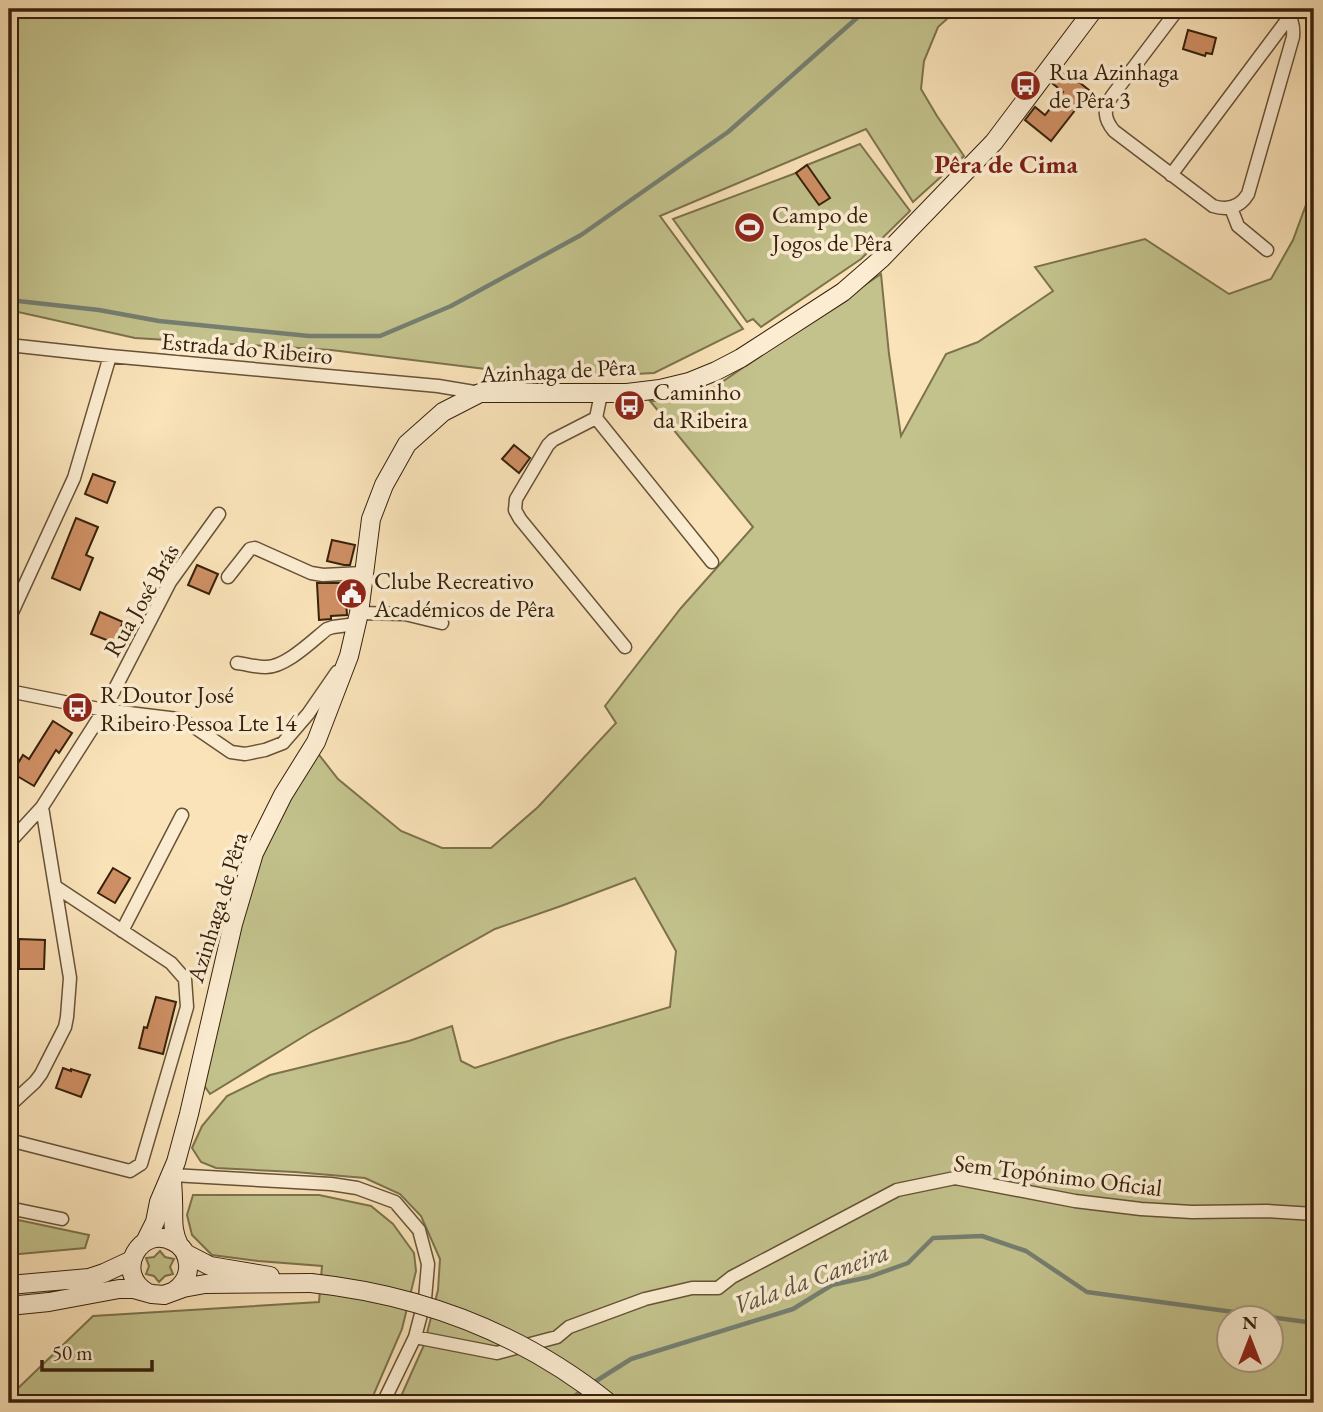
<svg xmlns="http://www.w3.org/2000/svg" width="1323" height="1412" font-family="'EB Garamond',serif">
<style>
.green{fill:#c3c28c;stroke:#7c724c;stroke-width:2;fill-rule:evenodd}
.lines{fill:none;stroke-linecap:round;stroke-linejoin:round}
.stream{stroke:#757f71;stroke-width:4.5}
.building{fill:#cf8f64;stroke:#36210c;stroke-width:2}
.street-casing{stroke:#675237;stroke-width:15}
.secondary-casing{stroke:#36210c;stroke-width:20}
.street{stroke:#fcedd2;stroke-width:12}
.secondary{stroke:#fcedd2;stroke-width:18}
.secondary-bridge-casing{stroke:#36210c;stroke-width:20;stroke-linecap:butt}
.secondary-bridge{stroke:#fcedd2;stroke-width:18}
.labels{text-anchor:middle;dominant-baseline:central;stroke-width:7;stroke-linejoin:round;paint-order:stroke}
.poi-label{font-size:24px;fill:#36210c;stroke:#fcedd2;text-anchor:start}
.street-label{font-size:24px;fill:#36210c;stroke:#fcedd2}
.neighbourhood-label{font-size:26px;font-weight:bold;fill:#7a1f14;stroke:#fcedd2}
.water-label{font-size:26px;font-style:italic;fill:#56503e;stroke:#fcedd2}
</style>
<rect width="100%" height="100%" fill="#fae3b9"/>
<filter id="stains"><feTurbulence type="fractalNoise" baseFrequency=".00286" numOctaves="4"/><feColorMatrix values="0 0 0 0 .2 0 0 0 0 .09 0 0 0 0 .02 0 0 0 .5 -.17"/></filter>
<radialGradient id="worn" r=".72"><stop offset=".6" stop-color="#630" stop-opacity="0"/><stop offset="1" stop-color="#630" stop-opacity=".3"/></radialGradient>
<path class="green" d="M 9,9 L 958,9 L 938,27 L 924,61 L 921,89 L 937,116 L 964,156 L 913,202 L 866,129 L 660,216 L 743,329 L 654,373 L 558,378 L 331,350 L 135,338 L 9,310 Z
M 860,144 L 910,211 L 861,259 L 761,327 L 753,319 L 747,322 L 673,219 L 796,173 L 807,165 Z
M 1314,183 L 1314,1403 L 398,1403 L 424,1345 L 438,1290 L 440,1259 L 421,1216 L 400,1194 L 365,1178 L 295,1172 L 216,1168 L 201,1162 L 192,1148 L 202,1126 L 227,1096 L 270,1075 L 409,1041 L 452,1026 L 461,1061 L 475,1068 L 560,1040 L 670,1007 L 676,951 L 635,878 L 561,906 L 495,929 L 311,1032 L 210,1094 L 203,1084 L 238,930 L 263,849 L 316,751 L 338,779 L 401,831 L 442,848 L 491,848 L 538,807 L 616,723 L 605,706 L 681,608 L 753,527 L 650,401 L 672,401 L 713,388 L 881,274 L 889,354 L 901,436 L 946,354 L 978,342 L 1053,291 L 1035,267 L 1145,239 L 1229,294 L 1271,279 L 1293,240 ZM 1228,1318 L 1270,1318 L 1270,1360 L 1228,1360 Z
M 193,1195 L 319,1195 L 371,1206 L 393,1224 L 414,1253 L 416,1271 L 402,1329 L 370,1403 L 10,1403 L 13,1393 L 93,1316 L 319,1302 L 322,1266 L 258,1261 L 212,1255 L 192,1235 L 187,1215 Z
M 9,1218 L 89,1235 L 85,1248 L 9,1255 Z
M 160,1251 L 165,1257 L 174,1259 L 170,1267 L 173,1274 L 165,1276 L 159,1282 L 154,1276 L 146,1274 L 149,1266 L 146,1258 L 154,1257 Z"/>
<g class="lines">
<path class="stream" d="M 9,300 L 99,310 L 159,321 L 309,336 L 380,336 L 451,306 L 581,235 L 728,132 L 867,9
M 593,1383 L 631,1359 L 793,1309 L 832,1285 L 869,1277 L 908,1263 L 933,1238 L 982,1236 L 1026,1251 L 1087,1292 L 1314,1323
M 565,1403 L 583,1390"/>
</g>
<path class="building" d="M 1188,30 L 1216,38 L 1212,54 L 1206,53 L 1205,56 L 1183,49 Z
M 1063,69 L 1090,91 L 1051,141 L 1025,120 L 1035,107 L 1045,115 L 1063,92 L 1052,83 Z
M 807,165 L 830,198 L 819,205 L 796,173 Z
M 514,445 L 530,458 L 519,473 L 502,459 Z
M 93,474 L 115,482 L 107,503 L 85,494 Z
M 76,518 L 98,527 L 86,555 L 93,558 L 80,590 L 52,578 Z
M 332,540 L 355,545 L 350,565 L 344,565 L 327,561 Z
M 197,565 L 218,574 L 209,594 L 188,585 Z
M 317,583 L 345,583 L 347,615 L 331,616 L 331,619 L 319,620 Z
M 100,612 L 123,622 L 114,643 L 91,634 Z
M 53,721 L 72,733 L 59,753 L 56,750 L 34,786 L 12,773 L 23,755 L 29,759 Z
M 113,868 L 130,878 L 115,903 L 98,893 Z
M 19,939 L 45,940 L 44,969 L 19,969 Z
M 156,997 L 176,1002 L 163,1054 L 139,1048 L 144,1027 L 147,1028 Z
M 63,1068 L 71,1071 L 71,1069 L 90,1075 L 81,1097 L 56,1088 Z"/>
<g class="lines">
<defs>
<path id="street" d="M 1178,9 L 1112,96 C 1103,109 1104,119 1114,131 L 1213,206 C 1228,211 1240,207 1248,194 L 1293,37 C 1294,25 1292,18 1283,9
M 1171,175 L 1290,16
M 1231,208 L 1238,226 L 1267,250
M 9,345 L 110,356 L 438,386 L 480,393
M 601,394 L 596,418 L 712,562
M 596,418 L 553,440 L 548,445 L 516,499 L 515,510 L 520,519 L 625,647
M 228,577 L 250,549 L 255,548 L 311,573 L 323,575 L 363,573
M 359,613 L 405,614 L 442,623
M 9,619 L 74,478 L 110,356
M 237,663 C 246,664 256,667 265,667 C 285,668 312,641 327,629 L 333,627 L 356,624
M 9,691 L 104,710 L 178,719 L 193,726 L 231,752 L 245,754 L 265,750 L 283,743 L 308,714 L 337,672
M 9,843 L 42,807 L 104,710 L 170,582 L 219,514
M 122,931 L 182,815
M 9,1106 L 35,1082 L 41,1074 L 65,1027 L 67,1017 L 70,978 L 42,807
M 9,1140 L 130,1171 L 141,1164 L 187,1007 L 185,979 L 171,963 L 56,887
M 172,1175 L 331,1184 L 357,1188 L 395,1202 L 419,1230 L 428,1264 L 425,1299 L 415,1337 L 383,1403
M 9,1208 L 62,1219
M 415,1337 L 497,1353 L 557,1337 L 569,1327 L 645,1299 L 692,1288 L 718,1288 L 732,1277 L 897,1190 L 955,1178 L 1075,1201 L 1141,1209 L 1192,1212 L 1267,1211 L 1314,1214"/>
<path id="secondary" d="M 172,1176 C 172,1184 173,1192 173,1200 C 174,1217 171,1229 179,1245
M 145,1242 L 155,1222 L 159,1202 L 176,1162 L 189,1114 L 233,924 L 254,853 L 283,795 L 316,742 L 349,656 L 359,613 L 371,519 L 384,485 L 407,444 L 443,412 L 480,393 L 627,393 L 660,389 L 689,382 L 716,371 L 741,358 L 843,292 L 881,259 L 994,142 L 1094,9
M 185,1253 L 210,1266 L 270,1276
M 9,1285 L 89,1278 L 104,1273 L 132,1260
M 148,1293 C 112,1273 141,1223 174,1242 C 182,1246 187,1254 188,1264 C 189,1276 183,1285 174,1291
M 9,1306 L 49,1302 L 119,1289 L 134,1289 L 152,1294 L 164,1295 L 183,1288 L 205,1284 L 311,1283"/>
</defs>
<use href="#street" class="street-casing"/>
<use href="#secondary" class="secondary-casing"/>
<use href="#street" class="street"/>
<use href="#secondary" class="secondary"/>
<defs>
<path id="secondary-bridge" d="M 311,1283 C 422,1295 522,1333 609,1403"/>
</defs>
<use href="#secondary-bridge" class="secondary-bridge-casing"/>
<use href="#secondary-bridge" class="secondary-bridge"/>
</g>
<defs>
<symbol id="bus-disc" viewBox="-11 -11 22 22"><circle r="9.5" fill="#8f2418" stroke="#fcedd2"/><path d="M-5-6H5V4H4V6H2V4H-2V6H-4V4H-5ZM-3.5-4V0h7V-4ZM-3.5 1.2v1.5H-2V1.2ZM2 1.2v1.5H3.5V1.2Z" fill="#fff"/></symbol>
<symbol id="stadium-disc" viewBox="-11 -11 22 22"><circle r="9.5" fill="#8f2418" stroke="#fcedd2"/><path d="M0-5a6.5 5 0 1 0 0 10a6.5 5 0 1 0 0-10ZM-3.5-1.8h7v3.6h-7Z" fill="#fff"/></symbol>
<symbol id="civic-disc" viewBox="-11 -11 22 22"><circle r="9.5" fill="#8f2418" stroke="#fcedd2"/><path d="M-.6-6.5H3V-4.5H.6V-3L4-1V1h2V6H-6V1h2V-1L-.6-3ZM-1.2 2.5V6h2.4V2.5Z" fill="#fff"/></symbol>
</defs>
<g fill-rule="evenodd">
<use href="#bus-disc" x="1008" y="68" width="35" height="35"/>
<use href="#stadium-disc" x="732" y="210" width="35" height="35"/>
<use href="#bus-disc" x="612" y="388" width="35" height="35"/>
<use href="#civic-disc" x="334" y="576" width="35" height="35"/>
<use href="#bus-disc" x="60" y="690" width="35" height="35"/>
</g>
<g class="labels">
<g class="poi-label">
<text x="1049" y="71">Rua Azinhaga<tspan x="1049" dy="28">de Pêra 3</tspan></text>
<text x="772" y="214">Campo de<tspan x="772" dy="28">Jogos de Pêra</tspan></text>
<text x="653" y="391">Caminho<tspan x="653" dy="28">da Ribeira</tspan></text>
<text x="374" y="580">Clube Recreativo<tspan x="374" dy="28">Académicos de Pêra</tspan></text>
<text x="100" y="694">R Doutor José<tspan x="100" dy="28">Ribeiro Pessoa Lte 14</tspan></text>
</g>
<g class="street-label">
<text transform="translate(247 348) rotate(5)">Estrada do Ribeiro</text>
<text transform="translate(558 370) rotate(-3)">Azinhaga de Pêra</text>
<text transform="translate(141 600) rotate(-60)">Rua José Brás</text>
<text transform="translate(217 907) rotate(-73)">Azinhaga de Pêra</text>
<text transform="translate(1058 1175) rotate(7)">Sem Topónimo Oficial</text>
</g>
<g class="neighbourhood-label">
<text x="1006" y="164">Pêra de Cima</text>
</g>
<g class="water-label">
<text transform="translate(811 1278) rotate(-20)">Vala da Caneira</text>
</g>
</g>
<rect width="1323" height="1412" fill="none" stroke="#fae3b9" stroke-width="35"/>
<rect x="10" y="10" width="1302" height="1391" fill="none" stroke="#36210c" stroke-width="3.5"/>
<rect x="18" y="18" width="1288" height="1377" fill="none" stroke="#36210c" stroke-width="2"/>
<g transform="translate(1250 1339)"><circle r="33" fill="#fcedd2" stroke="#ad9b83" stroke-width="2"/>
<path d="M0-5L12 26L0 18L-12 26Z" fill="#8f2418"/>
<text y="-10" font-size="19" font-weight="bold" text-anchor="middle" fill="#36210c">N</text>
</g>
<path d="M42 1360v10h110v-10" fill="none" stroke="#36210c" stroke-width="3.5"/>
<text x="52" y="1360" font-size="21" fill="#36210c" stroke="#fcedd2" stroke-width="5" paint-order="stroke">50 m</text>
<rect width="100%" height="100%" filter="url(#stains)"/>
<rect width="100%" height="100%" fill="url(#worn)"/>
</svg>
